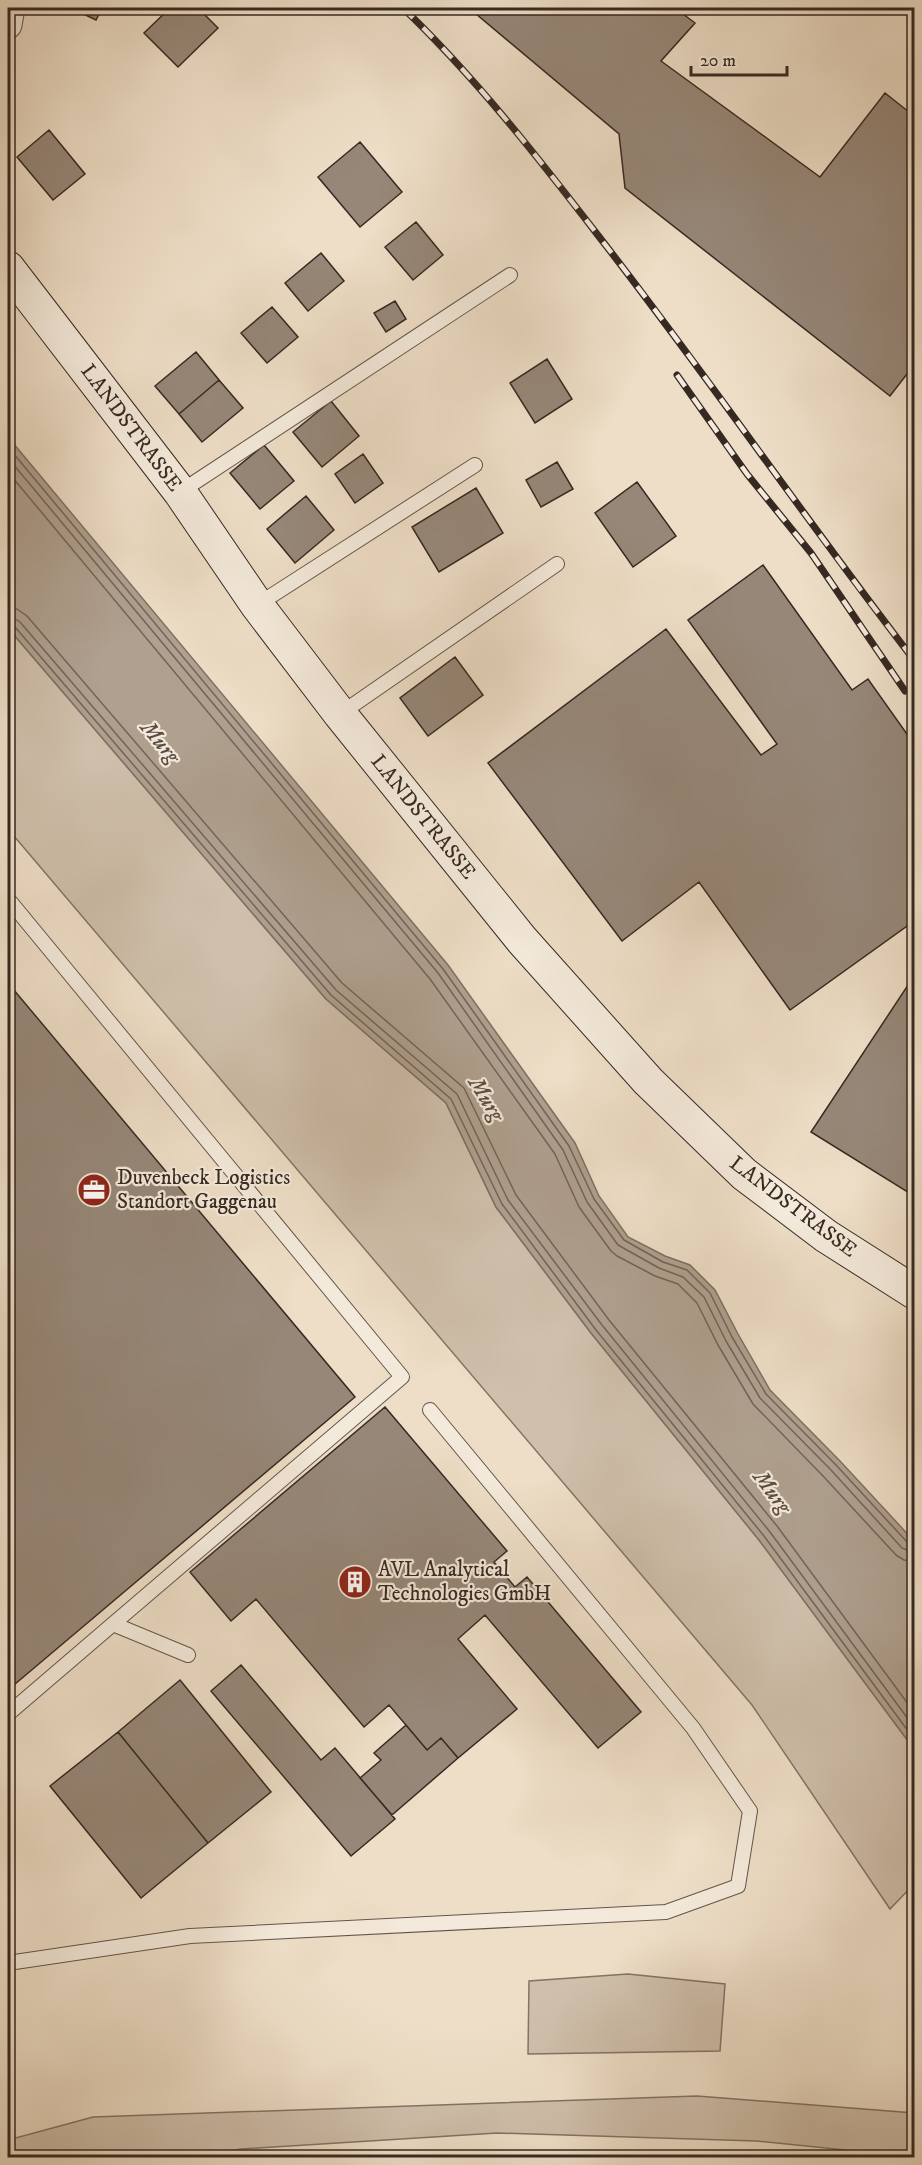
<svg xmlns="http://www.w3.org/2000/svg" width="922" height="2165" font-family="'IM FELL DW Pica',serif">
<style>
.green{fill:#cfbfab;stroke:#827466;stroke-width:1.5}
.water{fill:#afa08f;stroke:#7f7063;stroke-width:1.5}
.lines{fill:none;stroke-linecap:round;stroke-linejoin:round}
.shore{stroke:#726458;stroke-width:1.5}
.building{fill:#968778;stroke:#362922;stroke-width:1.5}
.lane-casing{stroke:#64564b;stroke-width:16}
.street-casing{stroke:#64564b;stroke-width:29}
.secondary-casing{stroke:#362922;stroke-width:35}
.lane{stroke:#f4eadb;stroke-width:14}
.street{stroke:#f4eadb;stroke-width:27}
.secondary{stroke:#f4eadb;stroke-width:33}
.rail-casing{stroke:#362922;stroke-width:7}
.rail{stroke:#f4eadb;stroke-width:4.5;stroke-dasharray:14;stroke-linecap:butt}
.labels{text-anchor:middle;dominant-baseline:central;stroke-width:4.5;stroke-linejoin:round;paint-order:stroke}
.street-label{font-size:21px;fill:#362922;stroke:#f4eadb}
.poi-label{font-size:21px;fill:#362922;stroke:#f4eadb;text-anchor:start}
.water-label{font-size:22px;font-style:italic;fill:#5a4d43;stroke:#f4eadb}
</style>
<rect width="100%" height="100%" fill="#eedec7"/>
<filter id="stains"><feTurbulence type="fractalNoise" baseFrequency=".00333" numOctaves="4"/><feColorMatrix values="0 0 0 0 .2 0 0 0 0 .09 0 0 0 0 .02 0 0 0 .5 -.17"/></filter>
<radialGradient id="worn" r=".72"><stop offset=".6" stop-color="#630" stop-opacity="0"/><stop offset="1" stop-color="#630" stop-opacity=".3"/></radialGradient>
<path class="green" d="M 8,628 L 326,999 L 446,1103 L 496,1207 L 591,1333 L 759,1540 L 914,1749 L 914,1884 L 890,1909 L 752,1705 L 8,829 Z
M 628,1974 L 725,1984 L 720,2051 L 528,2054 L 529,1981 Z
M 697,2096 L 914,2113 L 914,2157 L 756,2141 L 497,2133 L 241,2149 L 190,2157 L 8,2157 L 8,2140 L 93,2117 Z"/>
<path class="water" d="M 8,437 L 448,965 L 575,1143 L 599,1196 L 628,1237 L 665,1256 L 690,1265 L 715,1290 L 738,1334 L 770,1390 L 840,1461 L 914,1541 L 914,1749 L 759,1540 L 591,1333 L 496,1207 L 446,1103 L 326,999 L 8,628 Z"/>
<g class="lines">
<path class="shore" d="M 8,447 L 443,969 L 569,1146 L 594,1199 L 624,1240 L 663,1262 L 687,1270 L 710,1293 L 732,1337 L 766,1394 L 836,1465 L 908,1543 L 914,1545
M 8,458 L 438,973 L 563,1150 L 587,1202 L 618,1245 L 659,1268 L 683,1277 L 704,1297 L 726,1341 L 760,1398 L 831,1470 L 902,1548 L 914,1553
M 8,472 L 430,979 L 555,1154 L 579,1207 L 611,1251 L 617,1256 L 655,1276 L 678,1284 L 697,1303 L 718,1345 L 753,1404 L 824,1477 L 896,1555 L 904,1560 L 914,1562
M 8,608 L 17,609 L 27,616 L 342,983 L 464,1088 L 516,1195 L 609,1320 L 777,1526 L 914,1712
M 8,617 L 14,618 L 20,622 L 336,990 L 457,1094 L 508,1200 L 602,1325 L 770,1532 L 914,1727
M 8,625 L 15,627 L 331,995 L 451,1099 L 502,1204 L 596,1330 L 764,1536 L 914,1739"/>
</g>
<path class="building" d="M 71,8 L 102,8 L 96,20 Z
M 170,8 L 198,8 L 218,28 L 178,67 L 144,33 Z
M 469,8 L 675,8 L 695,23 L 661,61 L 820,177 L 885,93 L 914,116 L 914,365 L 890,396 L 625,188 L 619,134 Z
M 49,130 L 85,174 L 53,200 L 17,157 Z
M 360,142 L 402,192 L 360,227 L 318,177 Z
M 416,222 L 443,255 L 413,280 L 385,247 Z
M 321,253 L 344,281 L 308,311 L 285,283 Z
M 395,301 L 406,319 L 386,332 L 374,313 Z
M 272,307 L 298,337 L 267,363 L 241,333 Z
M 196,352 L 219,380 L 179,414 L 155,386 Z
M 547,359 L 572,399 L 535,423 L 510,383 Z
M 219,380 L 243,408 L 202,442 L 179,414 Z
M 331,401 L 359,436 L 322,467 L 293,432 Z
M 264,445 L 294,481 L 260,509 L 230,473 Z
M 363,454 L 383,483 L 355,503 L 335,474 Z
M 557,462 L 573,489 L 541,507 L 526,480 Z
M 637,482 L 676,536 L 633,567 L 595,513 Z
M 476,488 L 503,533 L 439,572 L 412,527 Z
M 306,496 L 334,530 L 295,563 L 267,529 Z
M 763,565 L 852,690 L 868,679 L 914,744 L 914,921 L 790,1010 L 699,882 L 622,941 L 488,763 L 666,629 L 761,755 L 777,744 L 688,620 Z
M 455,657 L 483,695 L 428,736 L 400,698 Z
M 914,976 L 914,1196 L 811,1132 Z
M 8,983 L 355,1397 L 8,1690 Z
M 385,1407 L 507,1551 L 494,1562 L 515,1587 L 527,1577 L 641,1712 L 598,1748 L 485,1615 L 458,1639 L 517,1709 L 458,1758 L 441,1738 L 427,1750 L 389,1705 L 364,1727 L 256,1599 L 231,1621 L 190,1572 Z
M 241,1665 L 321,1760 L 335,1748 L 395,1819 L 351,1856 L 211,1691 Z
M 180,1680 L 271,1792 L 208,1843 L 118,1732 Z
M 406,1725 L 427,1750 L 441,1738 L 458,1758 L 392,1815 L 360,1778 L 381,1760 L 374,1753 Z
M 118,1732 L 208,1843 L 141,1898 L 50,1786 Z"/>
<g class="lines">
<defs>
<path id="lane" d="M 180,492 L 510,275
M 257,605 L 475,465
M 340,714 L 557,564
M 8,899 L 402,1377 L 113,1624
M 8,1714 L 113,1624 L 188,1655
M 8,1963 L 190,1936 L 666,1912 L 738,1886 L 750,1811 L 693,1728 L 430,1410"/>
<path id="street" d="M 8,25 L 11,8"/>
<path id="secondary" d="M 8,268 L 180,492 L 257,605 L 340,714 L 522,940 L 648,1081 L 744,1174 L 826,1236 L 914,1292"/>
</defs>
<use href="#lane" class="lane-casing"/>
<use href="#street" class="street-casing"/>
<use href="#secondary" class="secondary-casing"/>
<use href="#lane" class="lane"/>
<use href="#street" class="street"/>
<use href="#secondary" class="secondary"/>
<defs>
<path id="rail" d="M 403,8 C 475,77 536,155 597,234 C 706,374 806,520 914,660
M 677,375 L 747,474 L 811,553 L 905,691"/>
</defs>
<use href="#rail" class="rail-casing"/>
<use href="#rail" class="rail"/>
</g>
<defs>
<symbol id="office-disc" viewBox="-11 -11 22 22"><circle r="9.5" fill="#8f2418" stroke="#f4eadb"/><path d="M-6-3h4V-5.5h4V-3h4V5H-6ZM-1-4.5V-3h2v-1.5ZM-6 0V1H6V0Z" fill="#fff"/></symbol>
<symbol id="building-disc" viewBox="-11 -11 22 22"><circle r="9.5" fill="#8f2418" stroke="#f4eadb"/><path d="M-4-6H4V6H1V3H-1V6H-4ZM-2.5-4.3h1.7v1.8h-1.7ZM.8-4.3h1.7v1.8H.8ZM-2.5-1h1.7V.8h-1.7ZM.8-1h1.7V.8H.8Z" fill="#fff"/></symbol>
</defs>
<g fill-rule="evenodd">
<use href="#office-disc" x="75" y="1171" width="38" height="38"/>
<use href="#building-disc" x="336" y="1563" width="38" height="38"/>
</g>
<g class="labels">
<g class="street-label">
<text transform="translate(131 428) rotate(53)">LANDSTRASSE</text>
<text transform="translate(423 817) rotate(51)">LANDSTRASSE</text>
<text transform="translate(793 1207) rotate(37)">LANDSTRASSE</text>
</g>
<g class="poi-label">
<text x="117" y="1178">Duvenbeck Logistics<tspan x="117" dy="24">Standort Gaggenau</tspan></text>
<text x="378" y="1570">AVL Analytical<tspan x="378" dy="24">Technologies GmbH</tspan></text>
</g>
<g class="water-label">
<text transform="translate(160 742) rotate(50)">Murg</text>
<text transform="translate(486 1099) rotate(58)">Murg</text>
<text transform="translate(772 1492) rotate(53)">Murg</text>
</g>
</g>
<rect width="922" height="2165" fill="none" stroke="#eedec7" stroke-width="30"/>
<rect x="9" y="9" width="904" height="2147" fill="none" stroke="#362922" stroke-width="3"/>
<rect x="15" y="15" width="892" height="2135" fill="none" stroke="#362922" stroke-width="1.5"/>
<path d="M691 66v9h96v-9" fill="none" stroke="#362922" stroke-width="3"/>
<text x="700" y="66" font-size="18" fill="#362922" stroke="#f4eadb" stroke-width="4.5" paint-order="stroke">20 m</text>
<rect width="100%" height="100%" filter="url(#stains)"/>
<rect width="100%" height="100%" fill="url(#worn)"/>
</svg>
